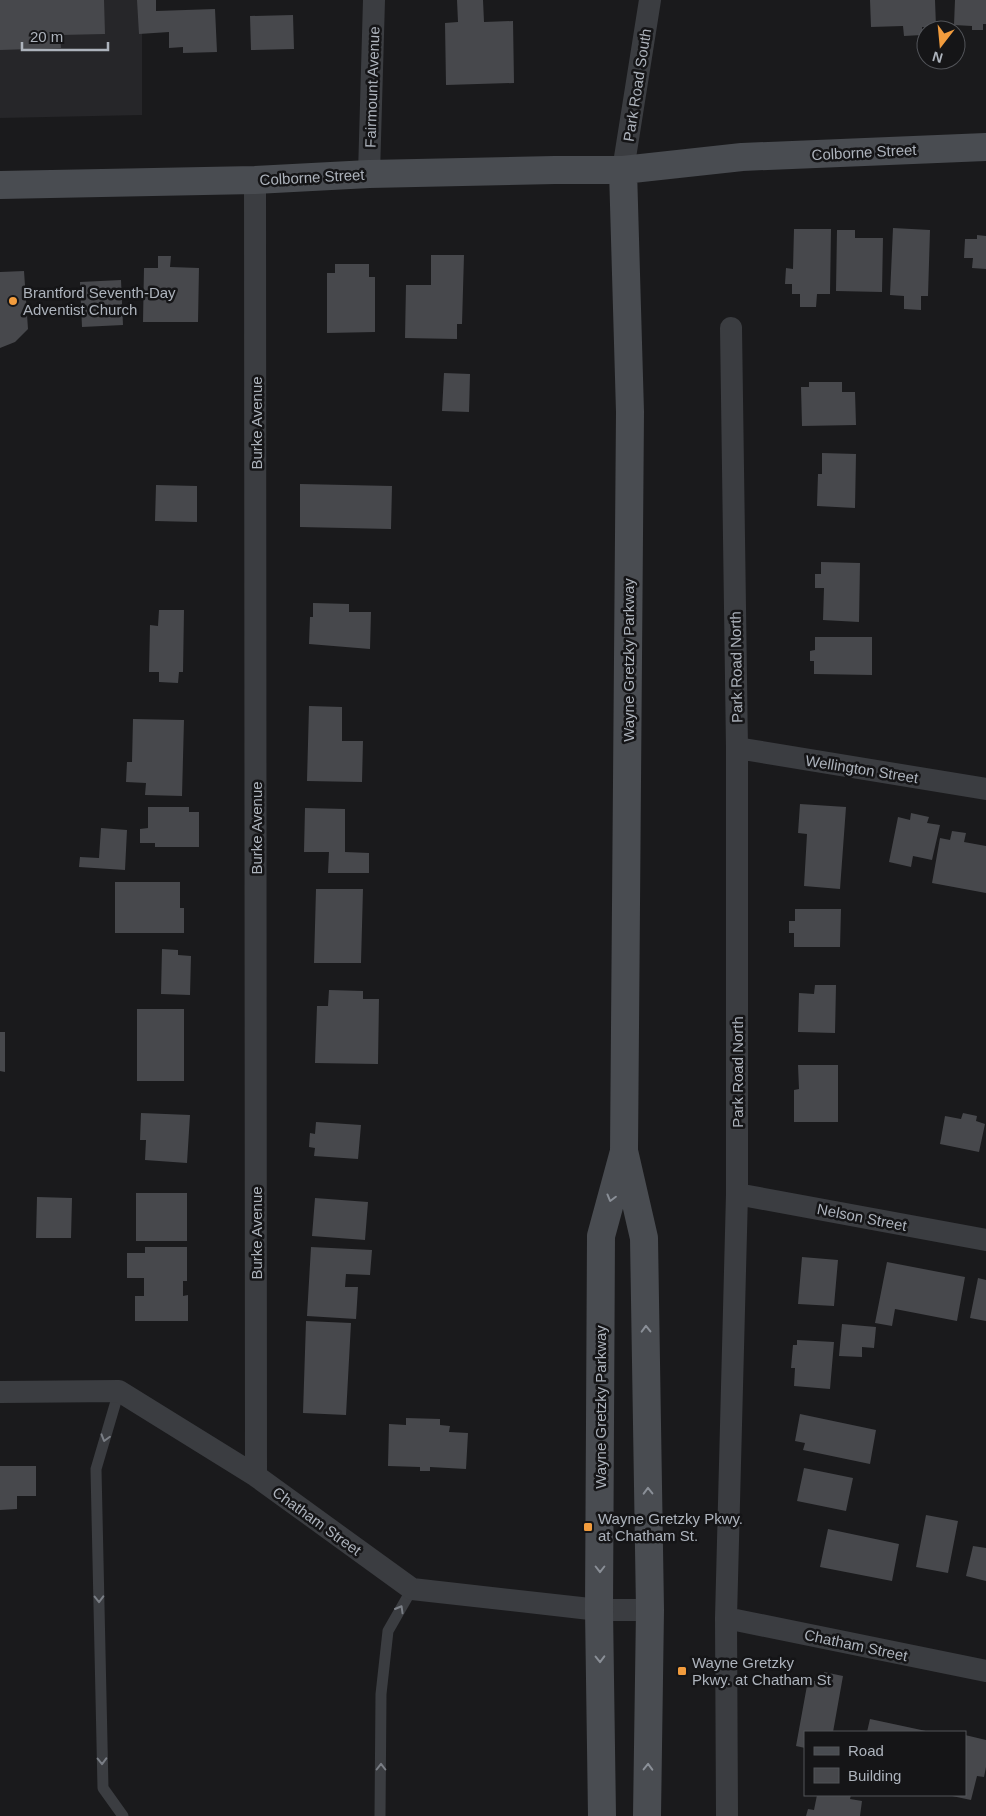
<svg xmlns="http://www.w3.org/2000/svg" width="986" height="1816" font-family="Helvetica,sans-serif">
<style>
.built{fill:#262629}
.building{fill:#47484c}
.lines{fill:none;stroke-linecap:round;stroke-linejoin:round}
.lane{stroke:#3b3d41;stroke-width:11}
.street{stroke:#3b3d41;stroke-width:22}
.secondary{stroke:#494c51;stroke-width:28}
.oneway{stroke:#8a8f97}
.oneway2{stroke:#7a7e85}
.poi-dot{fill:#f29c3d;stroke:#151517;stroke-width:2}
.labels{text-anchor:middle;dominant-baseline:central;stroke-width:5;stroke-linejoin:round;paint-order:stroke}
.street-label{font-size:15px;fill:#adb3bc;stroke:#151517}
.poi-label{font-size:15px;fill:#adb3bc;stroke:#151517;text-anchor:start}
</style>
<rect width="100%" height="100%" fill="#1a1a1c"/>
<path class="built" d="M 0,0 L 142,0 L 142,115 L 0,118 Z"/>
<path class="building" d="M 0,0 L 104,0 L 105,34 L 60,35 L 61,48 L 0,50 Z
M 137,0 L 156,0 L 156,11 L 215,9 L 217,52 L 183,53 L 183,47 L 169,48 L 169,32 L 139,34 Z
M 457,0 L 483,0 L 484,22 L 513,21 L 514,83 L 446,85 L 445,23 L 458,22 Z
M 870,0 L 935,0 L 936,27 L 922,27 L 922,35 L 904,36 L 903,26 L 871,27 Z
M 955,0 L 986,0 L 986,24 L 983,24 L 983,30 L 972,30 L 972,26 L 954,25 Z
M 293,15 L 294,49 L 251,50 L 250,16 Z
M 893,228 L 930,230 L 928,296 L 921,296 L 921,310 L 904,309 L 904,296 L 890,295 Z
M 794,229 L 831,229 L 830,294 L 817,294 L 816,307 L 800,307 L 800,294 L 792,294 L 792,284 L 785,284 L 786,268 L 793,269 Z
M 837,230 L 855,230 L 855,238 L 883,238 L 882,292 L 836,291 Z
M 977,235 L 986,236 L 986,269 L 972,268 L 973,258 L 964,258 L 965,239 L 977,239 Z
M 431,255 L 464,255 L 462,324 L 457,324 L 457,339 L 405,338 L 406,285 L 431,285 Z
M 158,256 L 171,256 L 170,267 L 199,268 L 198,322 L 143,322 L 144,268 L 158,268 Z
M 335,264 L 369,264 L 369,277 L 375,277 L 375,332 L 327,333 L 327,273 L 335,273 Z
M 24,271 L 28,329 L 15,342 L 0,348 L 0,272 Z
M 121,280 L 123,325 L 82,327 L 80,282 Z
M 444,373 L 470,374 L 469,412 L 442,411 Z
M 809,382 L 842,382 L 842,392 L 855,392 L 856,425 L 802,426 L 801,387 L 809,387 Z
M 822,453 L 856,454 L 855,508 L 817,506 L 818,474 L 822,474 Z
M 300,484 L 392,486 L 391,529 L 300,527 Z
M 156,485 L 197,486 L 197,522 L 155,521 Z
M 821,562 L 860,563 L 859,622 L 823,620 L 824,588 L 815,588 L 815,574 L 821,574 Z
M 313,603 L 349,604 L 349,612 L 371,612 L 370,649 L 309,644 L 310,617 L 313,617 Z
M 159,610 L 184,610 L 183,672 L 179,672 L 178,683 L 159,682 L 159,672 L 149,672 L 150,625 L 158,626 Z
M 815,637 L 872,637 L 872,675 L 814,674 L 814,661 L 810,661 L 810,651 L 815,650 Z
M 309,706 L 342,707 L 342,741 L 363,741 L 362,782 L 307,781 Z
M 133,719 L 184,720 L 182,796 L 145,795 L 146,783 L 126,782 L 127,762 L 132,762 Z
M 800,804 L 846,807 L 840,889 L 804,886 L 807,834 L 798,833 Z
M 148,807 L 189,807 L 189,812 L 199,812 L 199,847 L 155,847 L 155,843 L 140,843 L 140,829 L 148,828 Z
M 305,808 L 345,809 L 345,852 L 369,853 L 369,873 L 328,873 L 329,852 L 304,852 Z
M 911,813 L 929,817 L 927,823 L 940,825 L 932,860 L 913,856 L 911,867 L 889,862 L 898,817 L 910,820 Z
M 101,828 L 127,830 L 125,870 L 79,867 L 80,857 L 99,858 Z
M 952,831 L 966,833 L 964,842 L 986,846 L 986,893 L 932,883 L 940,838 L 950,840 Z
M 115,882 L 180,882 L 180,908 L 184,908 L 184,933 L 115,933 Z
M 316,889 L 363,889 L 361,963 L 314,963 Z
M 795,909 L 841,909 L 840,947 L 794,947 L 794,933 L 789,933 L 789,921 L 795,921 Z
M 162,949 L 178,950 L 178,955 L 191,956 L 190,995 L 161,994 Z
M 815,985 L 836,985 L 835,1033 L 798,1032 L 799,993 L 814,994 Z
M 329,990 L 363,991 L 363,999 L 379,999 L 378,1064 L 315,1063 L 317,1006 L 328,1006 Z
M 137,1009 L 184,1009 L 184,1081 L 137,1081 Z
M 0,1032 L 5,1032 L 5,1072 L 0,1071 Z
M 798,1065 L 838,1065 L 838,1122 L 794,1122 L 794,1090 L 799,1089 Z
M 141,1113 L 190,1115 L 187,1163 L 145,1160 L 146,1140 L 140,1140 Z
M 963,1113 L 977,1116 L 976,1121 L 985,1124 L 979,1152 L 940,1144 L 945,1116 L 961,1119 Z
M 316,1122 L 361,1125 L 358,1159 L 314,1156 L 315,1148 L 309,1147 L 310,1133 L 315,1134 Z
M 136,1193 L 187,1193 L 187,1241 L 136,1241 Z
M 37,1197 L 72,1198 L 71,1238 L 36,1238 Z
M 315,1198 L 368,1202 L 365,1240 L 312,1236 Z
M 145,1247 L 187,1247 L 187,1281 L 183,1281 L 183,1296 L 188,1295 L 188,1321 L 135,1321 L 135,1296 L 144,1296 L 144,1278 L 127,1278 L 127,1253 L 145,1253 Z
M 311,1247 L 372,1250 L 370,1275 L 346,1274 L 345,1287 L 358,1287 L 356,1319 L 307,1316 Z
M 802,1257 L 838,1260 L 834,1306 L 798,1304 Z
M 887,1262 L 965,1277 L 957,1321 L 895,1309 L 892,1326 L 875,1323 Z
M 978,1278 L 986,1280 L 986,1321 L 970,1318 Z
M 306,1321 L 351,1323 L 346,1415 L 303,1413 Z
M 842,1324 L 876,1327 L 874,1348 L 862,1347 L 862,1357 L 839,1356 Z
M 797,1340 L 834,1342 L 830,1389 L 794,1386 L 795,1368 L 791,1368 L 793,1345 L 797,1345 Z
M 800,1414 L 876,1430 L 870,1464 L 803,1450 L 805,1443 L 795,1441 Z
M 406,1418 L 440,1419 L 440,1425 L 450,1426 L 449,1432 L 468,1433 L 466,1469 L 430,1467 L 430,1471 L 420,1471 L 420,1467 L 388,1466 L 389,1424 L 406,1425 Z
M 0,1466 L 36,1466 L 36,1496 L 17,1496 L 17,1509 L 0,1510 Z
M 804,1468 L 853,1478 L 846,1511 L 797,1501 Z
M 926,1515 L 958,1521 L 948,1573 L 916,1567 Z
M 828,1529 L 899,1544 L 892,1581 L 820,1567 Z
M 973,1546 L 986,1548 L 986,1581 L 966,1576 Z
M 824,1672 L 843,1676 L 833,1732 L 805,1732 L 805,1748 L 796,1746 L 808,1680 L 823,1682 Z
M 870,1719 L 926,1731 L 926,1732 L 867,1732 Z
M 965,1735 L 986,1740 L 986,1767 L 984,1777 L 977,1776 L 971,1800 L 952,1796 L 965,1795 Z
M 817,1795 L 851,1795 L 850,1799 L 862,1801 L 860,1816 L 806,1816 L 808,1809 L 814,1810 Z"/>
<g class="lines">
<path class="lane" d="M 119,1391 L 96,1469 L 103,1788 L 123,1816
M 380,1816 L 381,1694 L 388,1631 L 412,1589"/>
<path class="street" d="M 623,170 L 650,0
M 369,174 L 374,0
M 255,180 L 256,1476
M 737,748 L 986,789
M 737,1194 L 986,1240
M 0,1392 L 119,1391 L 256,1476 L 412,1589 L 599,1610 L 650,1610
M 726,1618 L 986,1671
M 727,1816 L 726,1618 L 737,1194 L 737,748 L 731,328"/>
<path class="secondary" d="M 623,170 L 630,412 L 624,1151 L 644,1238 L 650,1610 L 647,1816
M 0,185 L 255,180 L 369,174 L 555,170 L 623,170 L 742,157 L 986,147
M 602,1816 L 599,1610 L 601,1236 L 623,1155"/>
</g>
<defs><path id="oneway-chevron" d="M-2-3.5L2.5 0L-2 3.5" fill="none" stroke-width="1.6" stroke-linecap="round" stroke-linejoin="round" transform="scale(1.25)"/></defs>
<g class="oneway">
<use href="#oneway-chevron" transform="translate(611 1198) rotate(105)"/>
<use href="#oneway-chevron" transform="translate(646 1329) rotate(-91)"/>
<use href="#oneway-chevron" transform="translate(648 1491) rotate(-91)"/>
<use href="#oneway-chevron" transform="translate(600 1569) rotate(90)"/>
<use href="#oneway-chevron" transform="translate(600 1659) rotate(89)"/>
<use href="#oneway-chevron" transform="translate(648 1767) rotate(-89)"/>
</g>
<g class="oneway2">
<use href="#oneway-chevron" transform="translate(105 1438) rotate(106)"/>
<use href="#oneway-chevron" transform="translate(99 1599) rotate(89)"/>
<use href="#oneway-chevron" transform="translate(400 1609) rotate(-60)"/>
<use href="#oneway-chevron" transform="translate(102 1761) rotate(89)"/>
<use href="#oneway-chevron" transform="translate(381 1767) rotate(-90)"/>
</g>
<g class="poi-dot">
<circle cx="13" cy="301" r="5"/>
<rect x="583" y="1522" width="10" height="10" rx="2.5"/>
<rect x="677" y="1666" width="10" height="10" rx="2.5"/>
</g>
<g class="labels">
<g class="street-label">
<text transform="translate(637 85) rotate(-81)">Park Road South</text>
<text transform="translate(372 87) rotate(-88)">Fairmount Avenue</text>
<text transform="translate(864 152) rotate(-3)">Colborne Street</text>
<text transform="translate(312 177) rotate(-3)">Colborne Street</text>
<text transform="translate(256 423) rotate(-90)">Burke Avenue</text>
<text transform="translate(628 660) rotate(-90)">Wayne Gretzky Parkway</text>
<text transform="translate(736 667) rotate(-91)">Park Road North</text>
<text transform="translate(862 769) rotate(9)">Wellington Street</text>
<text transform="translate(256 828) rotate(-90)">Burke Avenue</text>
<text transform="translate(737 1072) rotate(-90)">Park Road North</text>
<text transform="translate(862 1217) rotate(11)">Nelson Street</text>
<text transform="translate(256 1233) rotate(-90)">Burke Avenue</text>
<text transform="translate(600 1407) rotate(-90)">Wayne Gretzky Parkway</text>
<text transform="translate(317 1521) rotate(36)">Chatham Street</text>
<text transform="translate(856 1645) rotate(12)">Chatham Street</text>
</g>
<g class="poi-label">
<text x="23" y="292">Brantford Seventh-Day<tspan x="23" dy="17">Adventist Church</tspan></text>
<text x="598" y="1518">Wayne Gretzky Pkwy.<tspan x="598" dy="17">at Chatham St.</tspan></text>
<text x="692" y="1662">Wayne Gretzky<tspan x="692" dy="17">Pkwy. at Chatham St</tspan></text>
</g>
</g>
<rect x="804" y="1731" width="162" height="65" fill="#151517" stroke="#525459"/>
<rect x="814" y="1747" width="25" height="8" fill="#494c51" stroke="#525459"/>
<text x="848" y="1756" font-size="15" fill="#adb3bc">Road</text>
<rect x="814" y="1768" width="25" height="15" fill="#47484c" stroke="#525459"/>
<text x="848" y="1781" font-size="15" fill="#adb3bc">Building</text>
<g transform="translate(941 45) rotate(196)"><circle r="24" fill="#151517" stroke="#525459"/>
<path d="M0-4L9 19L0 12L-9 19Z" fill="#f29c3d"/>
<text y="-8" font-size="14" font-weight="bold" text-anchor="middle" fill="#adb3bc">N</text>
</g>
<path d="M22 42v8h86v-8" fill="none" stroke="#adb3bc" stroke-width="2.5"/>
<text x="30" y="42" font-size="15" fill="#adb3bc" stroke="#151517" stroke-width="4" paint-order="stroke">20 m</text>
</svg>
